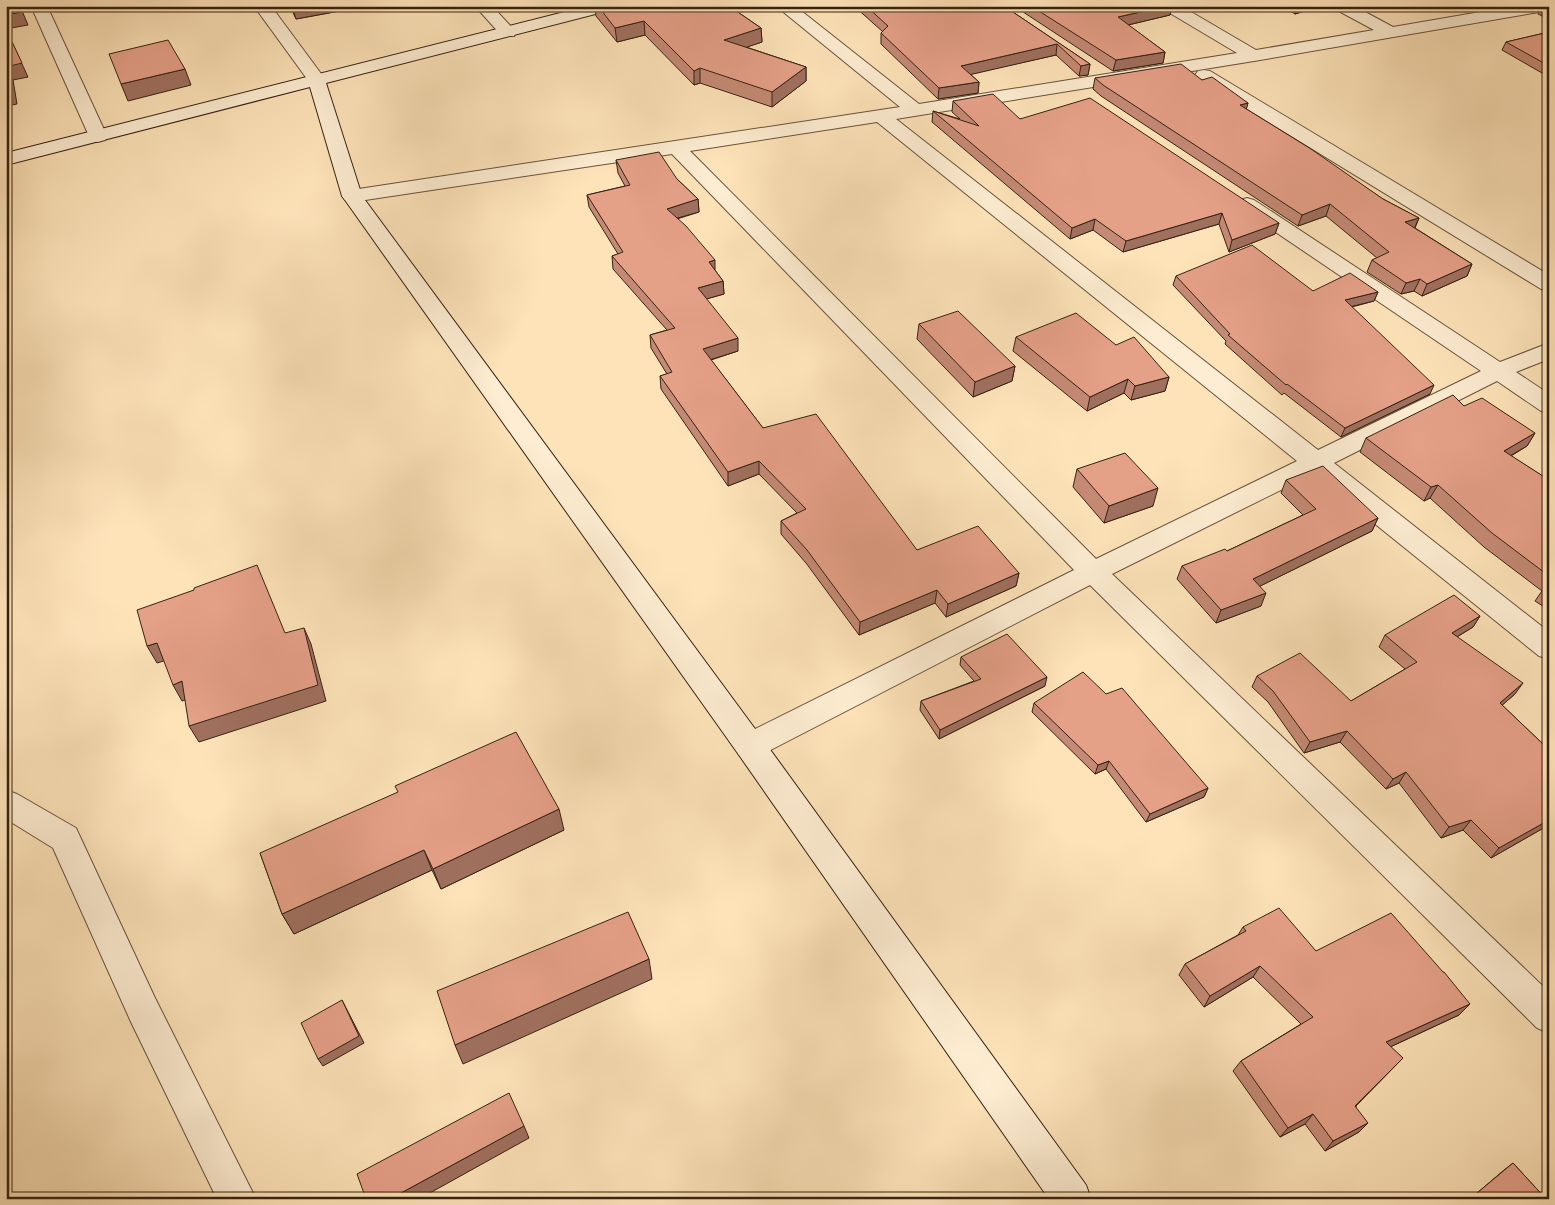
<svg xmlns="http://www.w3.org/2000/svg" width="1555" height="1205" font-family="'Sorts Mill Goudy',serif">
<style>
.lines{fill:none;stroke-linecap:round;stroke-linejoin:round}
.street-casing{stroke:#68523b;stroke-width:2}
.secondary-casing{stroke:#362211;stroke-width:2}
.street{fill:#feedd2;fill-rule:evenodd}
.secondary{fill:#feedd2;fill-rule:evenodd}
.wall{fill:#c58a75;stroke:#362211}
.shaded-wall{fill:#a0705f;stroke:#362211}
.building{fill:#e5a088;stroke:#362211}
</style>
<rect width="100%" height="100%" fill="#fee3b9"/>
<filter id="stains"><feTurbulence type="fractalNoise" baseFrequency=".004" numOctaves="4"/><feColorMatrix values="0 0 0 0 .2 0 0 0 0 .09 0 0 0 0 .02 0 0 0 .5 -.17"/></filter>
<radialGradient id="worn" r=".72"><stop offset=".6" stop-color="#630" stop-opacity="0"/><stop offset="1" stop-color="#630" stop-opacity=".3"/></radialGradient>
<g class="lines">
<defs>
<path id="street" d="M 31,6 L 47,6 L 107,136 L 105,140 L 98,142 L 91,140 L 89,136 Z
M 254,6 L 271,6 L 325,79 L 322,83 L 316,84 L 310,83 Z
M 475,6 L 492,6 L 516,32 L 514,36 L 502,36 Z
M 776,6 L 795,6 L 919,104 L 1237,53 L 1163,9 L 1161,6 L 1181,6 L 1256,50 L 1374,30 L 1335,9 L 1333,6 L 1354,6 L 1393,27 L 1515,6 L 1549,6 L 1549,10 L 1545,11 L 1254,61 L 896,119 L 1318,450 L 1481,371 L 1240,208 L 1237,204 L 1240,200 L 1247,198 L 1254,200 L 1500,362 L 1549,343 L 1549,359 L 1516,372 L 1549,394 L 1549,413 L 1541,411 L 1497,381 L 1334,463 L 1549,632 L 1549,659 L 1539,656 L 1313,474 L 1112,574 L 1549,992 L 1549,1033 L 1537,1028 L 1090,585 L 761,755 L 750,758 L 739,755 L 735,746 L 739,737 L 1074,570 L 672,154 L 352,202 L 345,200 L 342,196 L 345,192 L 352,190 L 900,107 ZM 877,122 L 1297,461 L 1096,559 L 690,151 Z
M 1204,70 L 1210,71 L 1549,275 L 1549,290 L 1541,289 L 1198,79 L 1195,75 L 1198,71 Z
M 6,790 L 17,794 L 76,828 L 155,998 L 256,1199 L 217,1199 L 131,1022 L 53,848 L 6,819 Z"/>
<path id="secondary" d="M 588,6 L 617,6 L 615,9 L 326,83 L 362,196 L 761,737 L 1086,1185 L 1091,1199 L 1049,1199 L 739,755 L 345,200 L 342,196 L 310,87 L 6,165 L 6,153 Z"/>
</defs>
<use href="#street" class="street-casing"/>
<use href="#secondary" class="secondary-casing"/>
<use href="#street" class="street"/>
<use href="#secondary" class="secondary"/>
</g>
<path class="wall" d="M 290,6 L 367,6 L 296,19 Z
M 595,6 L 729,6 L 761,28 L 762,42 L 746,47 L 806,67 L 806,81 L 772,107 L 700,83 L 694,85 L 645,35 L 617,42 L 596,16 Z
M 854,6 L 1004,6 L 1090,64 L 1088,75 L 1079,76 L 1056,55 L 970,74 L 979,82 L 978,93 L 938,99 L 881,44 L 881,33 L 883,32 Z
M 1014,6 L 1172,6 L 1170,15 L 1128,25 L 1165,52 L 1163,63 L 1113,71 Z
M 1185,6 L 1213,6 L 1208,8 L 1192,10 Z
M 1282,6 L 1321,6 L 1295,14 Z
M 1542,6 L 1549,6 L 1549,19 L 1538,14 Z
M 1549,32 L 1549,77 L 1502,50 L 1506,42 Z
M 1095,78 L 1202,80 L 1248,103 L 1246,109 L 1383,199 L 1419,218 L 1415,228 L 1472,264 L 1467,276 L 1422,296 L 1414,291 L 1401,294 L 1367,272 L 1372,260 L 1377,258 L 1326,216 L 1298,226 L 1101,96 L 1093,89 Z
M 953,101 L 1020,119 L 1279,223 L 1275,234 L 1229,252 L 1219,224 L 1123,252 L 1093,230 L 1070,239 L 932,122 L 933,111 L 960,119 L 952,112 Z
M 616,160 L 677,179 L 698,199 L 699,212 L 677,219 L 723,281 L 724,294 L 706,299 L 738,351 L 711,360 L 763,428 L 917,550 L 1019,573 L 1016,586 L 946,617 L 935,603 L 859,635 L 806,563 L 781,534 L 781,521 L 797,513 L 759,474 L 728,486 L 661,389 L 660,376 L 667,374 L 651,348 L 650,335 L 667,330 L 613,269 L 612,256 L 618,254 L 589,207 L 587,195 L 625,186 L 618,173 Z
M 1176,276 L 1313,291 L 1378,292 L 1374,301 L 1352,307 L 1430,394 L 1341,437 L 1284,393 L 1282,395 L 1225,344 L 1226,341 L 1173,285 Z
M 919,324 L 1015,366 L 1012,381 L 973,397 L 917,339 Z
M 1016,337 L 1116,345 L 1169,377 L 1165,391 L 1131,400 L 1124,393 L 1087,411 L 1013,351 Z
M 1464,406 L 1535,433 L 1527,446 L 1511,456 L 1549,480 L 1549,610 L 1535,601 L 1542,591 L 1484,547 L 1430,498 L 1424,501 L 1360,452 L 1366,438 Z
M 1077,469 L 1153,506 L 1104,523 L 1073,487 Z
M 1286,480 L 1378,518 L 1372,531 L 1260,586 L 1261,606 L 1216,623 L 1177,579 L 1182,566 L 1227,551 L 1303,515 L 1281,493 Z
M 1480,616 L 1473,627 L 1457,637 L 1515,694 L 1502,705 L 1544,745 L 1549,743 L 1549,824 L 1547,826 L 1491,858 L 1463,830 L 1441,838 L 1399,783 L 1386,789 L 1340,742 L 1304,753 L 1268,702 L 1252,687 L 1257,676 L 1351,701 L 1405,669 L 1379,647 L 1385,635 Z
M 961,657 L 1045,686 L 939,739 L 920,710 L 921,701 L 974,681 L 960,665 Z
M 1106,694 L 1208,788 L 1204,797 L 1146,822 L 1106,769 L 1095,774 L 1032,712 L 1034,703 Z
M 564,830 L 441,889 L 432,870 L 294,934 L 282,914 L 260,853 Z
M 1243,927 L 1316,951 L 1459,1015 L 1390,1047 L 1403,1058 L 1356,1106 L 1359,1132 L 1325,1151 L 1305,1124 L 1280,1137 L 1233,1071 L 1241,1061 L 1301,1024 L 1253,977 L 1204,1007 L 1179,975 L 1185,964 L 1238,935 Z
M 1513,1163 L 1546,1199 L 1470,1199 L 1504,1170 Z"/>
<path class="shaded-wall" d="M 20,6 L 28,25 L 6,29 L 28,77 L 13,80 L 17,104 L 6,106 L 6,15 Z
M 306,6 L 367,6 L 296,19 L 293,9 Z
M 1167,6 L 1172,6 L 1170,15 L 1115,28 L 1118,17 Z
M 1193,6 L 1213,6 L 1208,8 L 1192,10 Z
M 1297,6 L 1321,6 L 1295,14 Z
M 644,21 L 645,35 L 617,42 L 615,28 Z
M 761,28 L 762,42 L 724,55 L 724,40 Z
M 1057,44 L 1056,55 L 960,77 L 961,66 Z
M 1165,52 L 1163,63 L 1113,71 L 1116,60 Z
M 1090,64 L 1088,75 L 1079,76 L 1081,66 Z
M 806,67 L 806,81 L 772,107 L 772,92 Z
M 700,68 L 700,83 L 694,85 L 694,71 Z
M 185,69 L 191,85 L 128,101 L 121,84 Z
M 979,82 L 978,93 L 938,99 L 939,88 Z
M 1248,103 L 1245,114 L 1240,105 Z
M 698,199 L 699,212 L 667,221 L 667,209 Z
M 1330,204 L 1326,216 L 1298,226 L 1302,215 Z
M 1222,213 L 1219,224 L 1123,252 L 1126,241 Z
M 1419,218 L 1414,229 L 1405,222 Z
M 1095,219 L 1093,230 L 1070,239 L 1072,228 Z
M 1279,223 L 1275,234 L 1229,252 L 1232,240 Z
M 715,260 L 715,273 L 709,262 Z
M 1472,264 L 1467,276 L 1422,296 L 1427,284 Z
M 1420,279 L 1414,291 L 1401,294 L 1406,283 Z
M 723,281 L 724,294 L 699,301 L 698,288 Z
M 1378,292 L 1374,301 L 1341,309 L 1345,300 Z
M 738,338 L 738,351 L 703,362 L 703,349 Z
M 1015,366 L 1012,381 L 973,397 L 975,382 Z
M 1169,377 L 1165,391 L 1131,400 L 1135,386 Z
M 1128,379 L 1124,393 L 1087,411 L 1090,397 Z
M 1434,385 L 1430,394 L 1341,437 L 1345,428 Z
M 1535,433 L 1527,446 L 1496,464 L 1504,451 Z
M 759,461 L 759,474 L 728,486 L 728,472 Z
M 1438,485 L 1430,498 L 1424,501 L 1431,487 Z
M 1158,488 L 1153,506 L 1104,523 L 1109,506 Z
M 6,501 L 12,527 L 6,529 Z
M 1378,518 L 1372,531 L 1248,592 L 1253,579 Z
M 1019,573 L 1016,586 L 946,617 L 948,604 Z
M 937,590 L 935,603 L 859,635 L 860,622 Z
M 1266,593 L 1261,606 L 1216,623 L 1221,610 Z
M 1480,616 L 1473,627 L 1445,644 L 1452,633 Z
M 304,628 L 311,644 L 326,701 L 199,742 L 189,726 Z
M 157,643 L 167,660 L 157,663 L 147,646 Z
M 1047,677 L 1045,686 L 939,739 L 940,730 Z
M 182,681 L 192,698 L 182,701 L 173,685 Z
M 1523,683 L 1515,694 L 1492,714 L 1500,703 Z
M 1347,731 L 1340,742 L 1304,753 L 1310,742 Z
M 1109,761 L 1106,769 L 1095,774 L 1098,765 Z
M 1406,772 L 1399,783 L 1386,789 L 1393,779 Z
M 1208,788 L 1204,797 L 1146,822 L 1150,814 Z
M 1549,804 L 1549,810 L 1545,806 Z
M 559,809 L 564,830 L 441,889 L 433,869 Z
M 1471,820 L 1463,830 L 1441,838 L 1449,827 Z
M 1549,820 L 1549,824 L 1547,826 L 1491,858 L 1499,848 Z
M 424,850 L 432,870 L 294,934 L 282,914 Z
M 649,959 L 652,979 L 463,1064 L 455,1045 Z
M 1260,966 L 1253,977 L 1204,1007 L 1210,996 Z
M 342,1000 L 364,1043 L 323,1066 L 318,1059 Z
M 1470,1004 L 1459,1015 L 1377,1053 L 1386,1042 Z
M 1313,1114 L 1305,1124 L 1280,1137 L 1288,1128 Z
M 1368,1123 L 1359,1132 L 1325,1151 L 1333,1141 Z
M 524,1126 L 529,1138 L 419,1199 L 390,1199 Z"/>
<path class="building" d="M 6,6 L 20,6 L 22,12 L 6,15 Z
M 292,6 L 306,6 L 293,9 Z
M 598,6 L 729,6 L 761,28 L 724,40 L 806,67 L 772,92 L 700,68 L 694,71 L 644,21 L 615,28 Z
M 866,6 L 1004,6 L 1090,64 L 1081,66 L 1057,44 L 961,66 L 979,82 L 939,88 L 881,33 L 888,26 Z
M 1031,6 L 1167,6 L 1118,17 L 1165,52 L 1116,60 Z
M 1543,6 L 1549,6 L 1549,9 Z
M 6,29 L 22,63 L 6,67 L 11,91 L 6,92 Z
M 1549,32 L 1549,66 L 1506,42 Z
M 168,40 L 185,69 L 121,84 L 109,54 Z
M 1181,64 L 1202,80 L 1212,77 L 1248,103 L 1240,105 L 1311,149 L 1383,199 L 1419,218 L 1405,222 L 1472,264 L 1427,284 L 1420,279 L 1406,283 L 1372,260 L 1389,252 L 1330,204 L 1302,215 L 1103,85 L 1095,78 Z
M 993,94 L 1020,119 L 1090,98 L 1279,223 L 1232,240 L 1222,213 L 1126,241 L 1095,219 L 1072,228 L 933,111 L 979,126 L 953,101 Z
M 659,152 L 677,179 L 698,199 L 667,209 L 686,226 L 715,260 L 709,262 L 723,281 L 698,288 L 738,338 L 703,349 L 763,428 L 816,414 L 917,550 L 978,526 L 1019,573 L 948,604 L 937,590 L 860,622 L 807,550 L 781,521 L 806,509 L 759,461 L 728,472 L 660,376 L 672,372 L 650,335 L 675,328 L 612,256 L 623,252 L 587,195 L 630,185 L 616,160 Z
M 1252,245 L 1313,291 L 1350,273 L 1378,292 L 1345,300 L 1434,385 L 1345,428 L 1287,384 L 1286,385 L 1228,335 L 1230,334 L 1176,276 Z
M 958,311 L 1015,366 L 975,382 L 919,324 Z
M 1076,313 L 1116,345 L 1134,337 L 1169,377 L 1135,386 L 1128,379 L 1090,397 L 1016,337 Z
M 1453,395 L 1464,406 L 1482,398 L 1535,433 L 1504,451 L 1549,480 L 1549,576 L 1492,533 L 1438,485 L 1431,487 L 1366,438 Z
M 1125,453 L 1158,488 L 1109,506 L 1077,469 Z
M 1323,466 L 1378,518 L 1253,579 L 1266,593 L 1221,610 L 1182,566 L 1225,549 L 1227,551 L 1316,509 L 1286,480 Z
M 257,565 L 285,633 L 304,628 L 318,685 L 189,726 L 182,681 L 173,685 L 157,643 L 147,646 L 137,610 L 194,590 L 194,588 Z
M 1549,584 L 1549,591 L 1544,587 Z
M 1454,595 L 1480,616 L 1452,633 L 1523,683 L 1500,703 L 1544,745 L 1549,743 L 1549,804 L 1545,806 L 1549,810 L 1549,820 L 1499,848 L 1471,820 L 1449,827 L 1406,772 L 1393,779 L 1347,731 L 1310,742 L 1273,691 L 1257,676 L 1300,653 L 1351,701 L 1417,662 L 1385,635 Z
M 1007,634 L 1047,677 L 940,730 L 921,701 L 981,679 L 961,657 Z
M 1083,672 L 1106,694 L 1122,688 L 1208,788 L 1150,814 L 1109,761 L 1098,765 L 1034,703 Z
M 516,732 L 559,809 L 433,869 L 424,850 L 282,914 L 260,853 L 398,792 L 395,786 Z
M 1279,908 L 1316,951 L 1391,913 L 1443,972 L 1444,972 L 1470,1004 L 1386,1042 L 1403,1058 L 1355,1106 L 1368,1123 L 1333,1141 L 1313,1114 L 1288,1128 L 1241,1061 L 1313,1017 L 1260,966 L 1210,996 L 1185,964 L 1246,931 L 1243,927 Z
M 628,912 L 649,959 L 455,1045 L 437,991 Z
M 342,1000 L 359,1036 L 318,1059 L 301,1023 Z
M 509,1093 L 524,1126 L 390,1199 L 366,1199 L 357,1174 Z
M 1513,1163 L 1546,1199 L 1482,1199 L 1477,1193 Z"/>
<rect width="1555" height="1205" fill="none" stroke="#fee3b9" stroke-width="25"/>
<rect x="8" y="8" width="1540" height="1190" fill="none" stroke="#362211" stroke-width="2.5"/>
<rect x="12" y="12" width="1530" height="1180" fill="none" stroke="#362211"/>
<rect width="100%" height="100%" filter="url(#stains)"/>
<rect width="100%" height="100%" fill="url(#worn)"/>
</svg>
